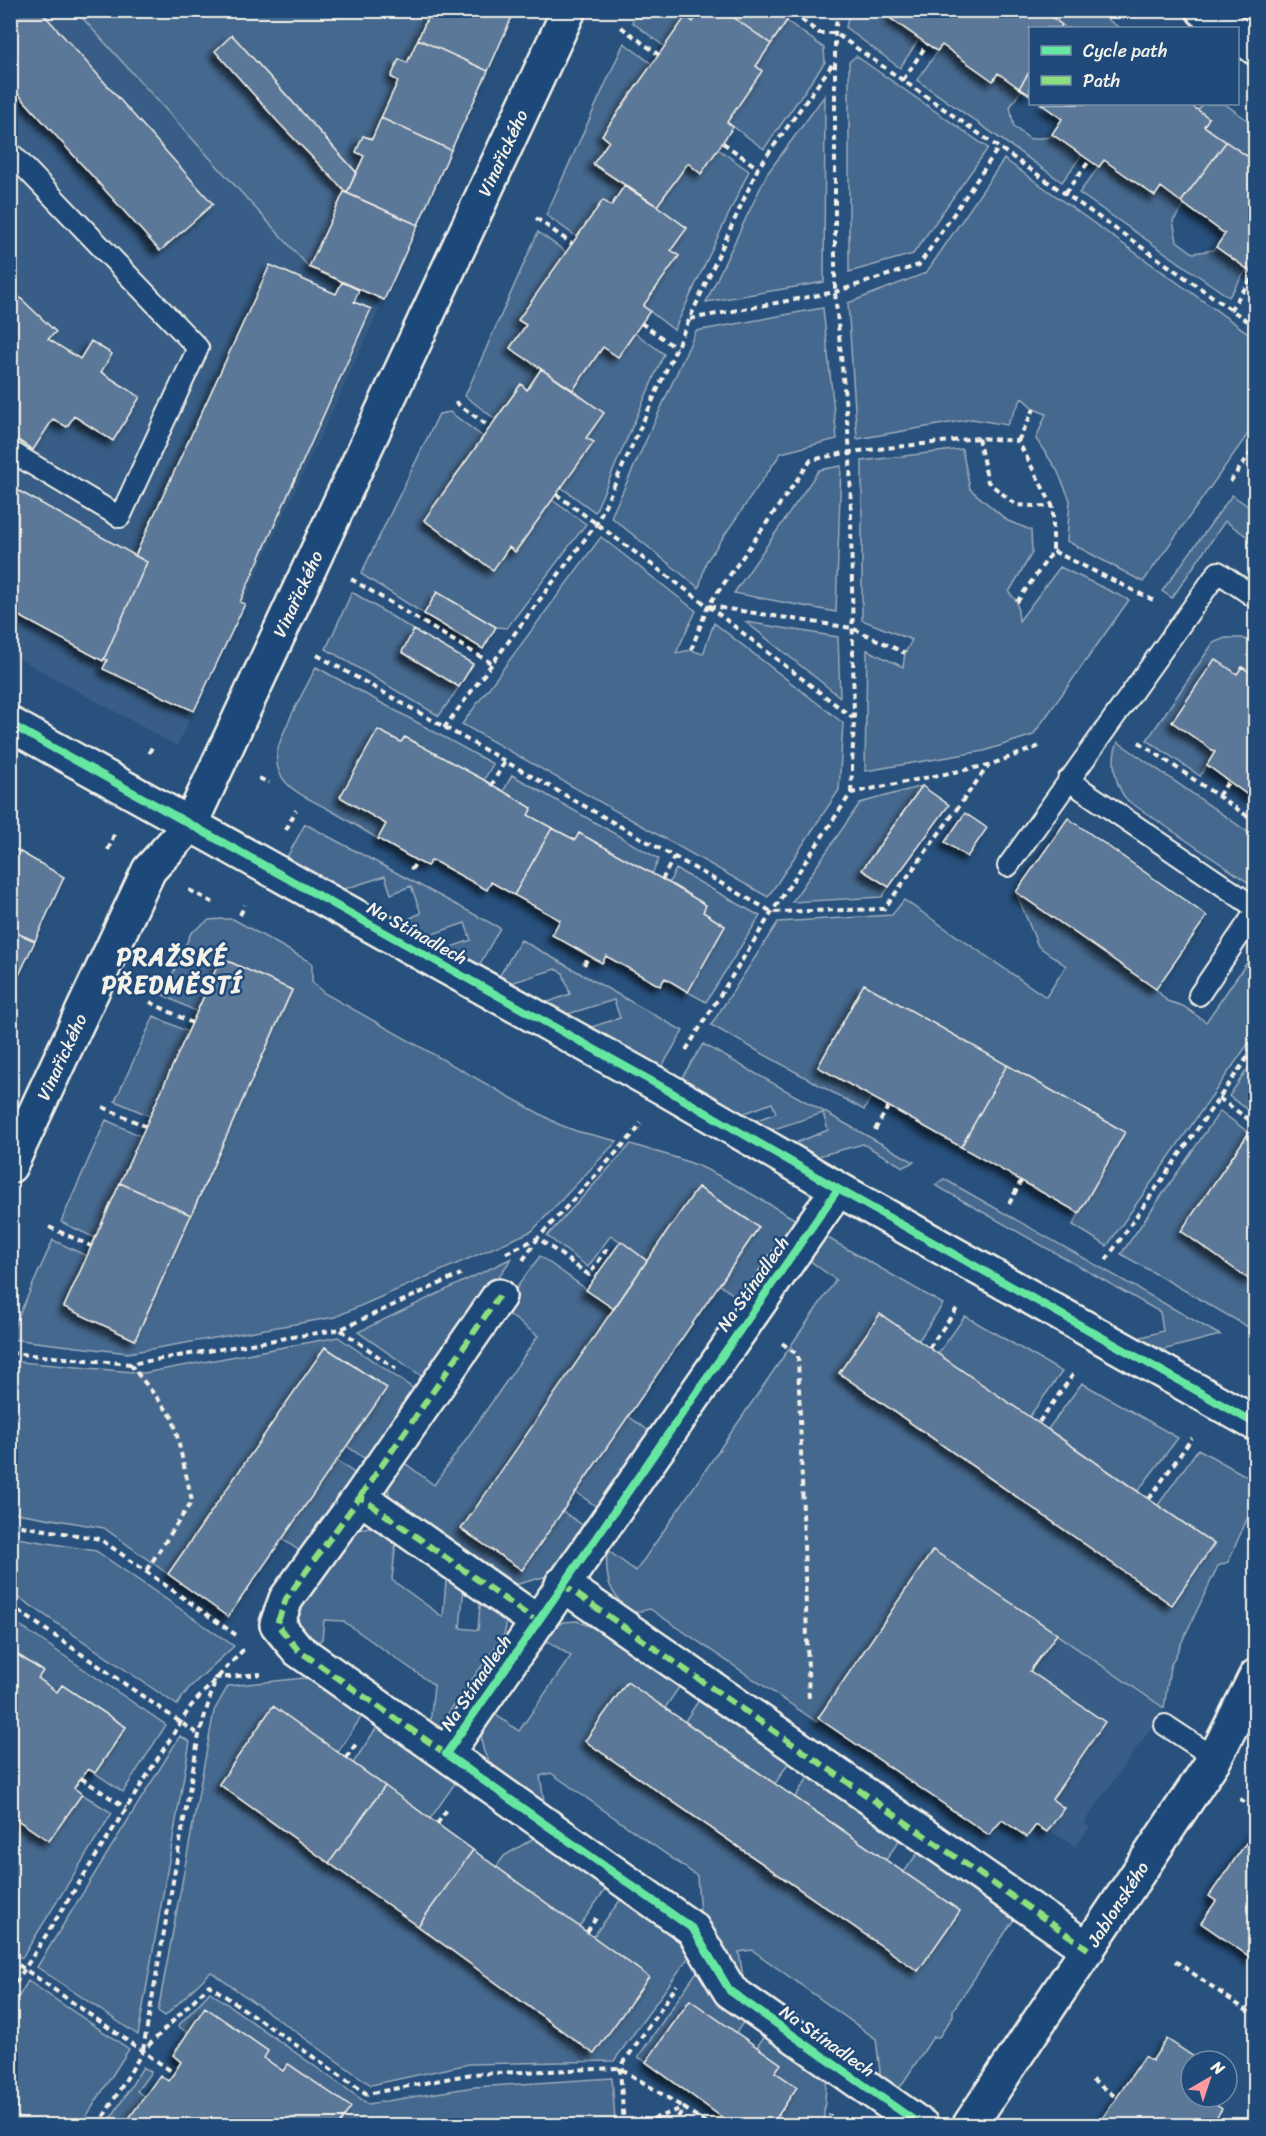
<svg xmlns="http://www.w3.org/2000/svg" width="1266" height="2136" font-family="Sriracha,sans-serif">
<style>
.built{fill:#375d86}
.green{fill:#45688e;stroke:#9cacbb;stroke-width:1.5}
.building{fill:#5b7899;stroke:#f4f1e8;stroke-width:1.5;filter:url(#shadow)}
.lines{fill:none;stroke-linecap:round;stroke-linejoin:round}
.service-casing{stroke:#f4f1e8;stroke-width:24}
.minor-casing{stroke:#f4f1e8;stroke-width:38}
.path{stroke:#f4f1e8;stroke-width:4;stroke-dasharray:6 4.5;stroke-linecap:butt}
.service{stroke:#1f4a7a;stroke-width:20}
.minor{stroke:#1f4a7a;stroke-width:33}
.quiet{stroke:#8de07e;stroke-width:6;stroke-dasharray:12 6;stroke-linecap:butt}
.cycleway-casing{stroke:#1f4a7a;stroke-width:11}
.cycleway{stroke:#66e7a1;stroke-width:8}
.labels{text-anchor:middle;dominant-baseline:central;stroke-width:5;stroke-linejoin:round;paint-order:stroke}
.street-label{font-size:18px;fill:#f4f1e8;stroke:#1f4a7a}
.district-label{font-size:24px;font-weight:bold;letter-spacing:1.5px;fill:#f4f1e8;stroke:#1f4a7a}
</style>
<defs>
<filter id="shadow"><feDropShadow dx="-5.5" dy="5.5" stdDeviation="3" flood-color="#0009"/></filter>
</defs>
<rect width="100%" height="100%" fill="#28517e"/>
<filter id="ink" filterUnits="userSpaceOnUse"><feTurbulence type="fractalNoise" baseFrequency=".0167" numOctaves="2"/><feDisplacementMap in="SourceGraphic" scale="12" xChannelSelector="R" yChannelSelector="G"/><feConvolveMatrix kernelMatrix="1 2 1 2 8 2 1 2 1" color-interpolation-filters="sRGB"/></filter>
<g filter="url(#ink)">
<path class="built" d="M 11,11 L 77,11 L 309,266 L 384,299 L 177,746 L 11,654 Z
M 935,1548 L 1164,1709 L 1084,1823 L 1090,1827 L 1075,1847 L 1037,1822 L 1002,1818 L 990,1834 L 820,1716 Z"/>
<path class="green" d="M 76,11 L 431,11 L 407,63 L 399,59 L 391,77 L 398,81 L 372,139 L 363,136 L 364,156 L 356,172 L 232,35 L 278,122 L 344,192 L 309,267 Z
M 638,11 L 702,11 L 693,22 L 687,17 L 665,47 L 632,22 Z
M 849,11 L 895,11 L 890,19 L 919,39 L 900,68 L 846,28 Z
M 1042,11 L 1095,11 L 1120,28 L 1066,28 Z
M 787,21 L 824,48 L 825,62 L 764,149 L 727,122 L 762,71 L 756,66 Z
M 624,43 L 652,64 L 602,135 L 609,141 L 594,164 L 624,186 L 611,206 L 603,201 L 577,237 L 546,215 Z
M 942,45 L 993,80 L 998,73 L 1022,89 L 1010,107 L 1014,127 L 1030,139 L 1050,137 L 1052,134 L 1082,155 L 1062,182 L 917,80 Z
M 856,56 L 988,148 L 913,254 L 849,272 L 849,62 Z
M 825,95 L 824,282 L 706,302 L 767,174 Z
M 1203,104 L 1225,104 L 1255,126 L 1255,151 L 1253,149 L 1247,156 L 1204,126 L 1209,118 L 1198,110 Z
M 718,149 L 749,171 L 674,330 L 643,306 L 679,256 L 671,250 L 687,228 L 657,206 L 688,163 L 701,174 Z
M 1004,159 L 1255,338 L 1255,424 L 1143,582 L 1067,541 L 1070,500 L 1057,470 L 1036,439 L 1046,414 L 1034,409 L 1022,398 L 1007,425 L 972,419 L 857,439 L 848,303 L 926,273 Z
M 1104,160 L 1154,195 L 1161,187 L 1185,205 L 1173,221 L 1177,241 L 1193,253 L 1213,250 L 1216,247 L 1247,269 L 1229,297 L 1079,193 Z
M 538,232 L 566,252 L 519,320 L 526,325 L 510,347 L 541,369 L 527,390 L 520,385 L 495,419 L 465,396 Z
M 823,308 L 837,439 L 781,453 L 706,562 L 699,588 L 611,517 L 696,331 Z
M 635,333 L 664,354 L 595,512 L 561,487 L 593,443 L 586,438 L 603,413 L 573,390 L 603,347 L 618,357 Z
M 450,412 L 483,437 L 424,520 L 493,569 L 509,547 L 516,552 L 552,500 L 586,524 L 507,628 L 496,627 L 437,592 L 424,614 L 361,574 L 439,414 Z
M 962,449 L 970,489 L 1008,521 L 1031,530 L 1032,553 L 1009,592 L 1017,602 L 1019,621 L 1060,567 L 1129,600 L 1033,735 L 984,751 L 865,771 L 867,650 L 903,667 L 905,653 L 912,640 L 862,620 L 862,461 Z
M 841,466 L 836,612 L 734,593 L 819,470 Z
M 1232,495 L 1255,511 L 1255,542 L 1225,521 L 1172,598 L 1162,591 Z
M 601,537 L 696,611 L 676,653 L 691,650 L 703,654 L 714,623 L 843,723 L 839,790 L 768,897 L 462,724 Z
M 352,592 L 414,630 L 402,652 L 459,687 L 439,716 L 326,649 Z
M 746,622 L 838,637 L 840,697 Z
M 1225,638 L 1242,638 L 1255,643 L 1255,676 L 1242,667 L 1237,674 L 1215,659 L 1173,721 L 1215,752 L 1200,776 L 1147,740 L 1213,643 Z
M 316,667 L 493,764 L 484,780 L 404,737 L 401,742 L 386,824 L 378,839 C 362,829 346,819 330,810 C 302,795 265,782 280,742 C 289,716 304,692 316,667 Z
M 1118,742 L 1255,837 L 1255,887 L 1127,800 C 1115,786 1110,759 1118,742 Z
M 512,775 L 659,859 L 652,874 L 579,833 L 575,840 L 528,815 L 532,808 L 503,792 Z
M 922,786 L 862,869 L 889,887 L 882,897 L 792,902 L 860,803 Z
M 305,824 L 500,928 L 477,969 L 447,953 L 451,947 L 471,940 L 465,923 L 421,938 L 401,925 L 404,921 L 421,913 L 411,886 L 391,894 L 385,876 L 339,891 L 285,861 Z
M 676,869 L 760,916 L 706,1002 L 688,992 L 725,926 L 703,912 L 706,905 L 669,883 Z
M 1016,892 L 1156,989 L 1167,1001 L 1183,1006 L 1206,1022 L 1255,951 L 1255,1034 L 1107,1246 L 1073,1225 L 1125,1132 L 864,985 L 818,1067 L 871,1097 L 864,1110 L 711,1025 L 778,922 L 892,915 L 904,900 L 1046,997 L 1066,966 L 1038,946 Z
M 222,919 L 233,919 L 312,963 L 312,982 L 324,993 L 558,1124 L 576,1131 L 617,1141 L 532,1231 L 335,1317 L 128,1353 L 11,1339 L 11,1333 L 53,1240 L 87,1256 L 64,1307 L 135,1340 L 292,991 L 222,958 L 197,1012 L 163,995 L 191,933 L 209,920 Z
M 521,940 L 683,1031 L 660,1070 L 589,1033 L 591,1027 L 620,1018 L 614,1000 L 561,1016 L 545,1007 L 548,1002 L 570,994 L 563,973 L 555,969 L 505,985 L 497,980 Z
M 154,1016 L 188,1032 L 150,1116 L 115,1101 Z
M 703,1044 L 914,1162 L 903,1167 L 863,1144 L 811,1158 L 793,1144 L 828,1130 L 823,1113 L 765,1132 L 756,1124 L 757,1120 L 776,1113 L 772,1103 L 737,1116 L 679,1082 Z
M 1255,1058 L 1255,1115 L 1229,1096 Z
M 1220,1111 L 1249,1133 L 1255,1272 L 1255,1331 L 1121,1254 Z
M 106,1120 L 141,1136 L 95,1238 L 61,1222 Z
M 631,1144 C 654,1152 678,1157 701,1167 C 734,1182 766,1203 798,1221 L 741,1300 L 720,1285 L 759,1227 L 698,1187 L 647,1261 L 611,1235 L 588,1267 L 547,1236 Z
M 944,1179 L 1220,1335 L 1155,1352 L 1135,1339 L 1163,1331 L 1160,1312 L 935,1185 Z
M 826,1237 L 943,1304 L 919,1340 L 880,1314 L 839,1373 L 1172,1604 L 1214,1544 L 1158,1505 L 1198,1449 L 1255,1481 L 1255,1501 L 1228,1562 L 1218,1566 L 1170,1667 L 1164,1708 L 933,1550 L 817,1722 L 650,1609 L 631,1613 C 609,1592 605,1581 607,1550 L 636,1571 L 836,1280 L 809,1260 Z
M 540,1256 L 614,1309 L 462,1528 L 522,1570 L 562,1511 L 584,1526 L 555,1568 L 547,1576 L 515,1585 L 500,1581 L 392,1505 L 387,1485 L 400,1462 L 406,1464 L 434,1485 L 538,1336 L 508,1314 C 509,1292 528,1273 540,1256 Z
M 512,1258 L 426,1379 L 358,1332 Z
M 965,1316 L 1062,1372 L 1029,1417 L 938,1354 Z
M 338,1337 L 417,1391 L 368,1461 L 347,1446 L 386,1388 L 325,1347 L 168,1574 L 104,1528 L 11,1512 L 10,1361 L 144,1373 Z
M 1082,1383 L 1178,1438 L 1138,1491 L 1048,1429 Z
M 628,1416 L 650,1432 L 597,1507 L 576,1492 Z
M 336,1460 L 357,1475 L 303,1553 L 282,1539 Z
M 369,1527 L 381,1530 L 396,1540 L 392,1580 L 443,1617 L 446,1581 L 450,1578 L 464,1587 L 460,1628 L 478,1630 L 480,1605 L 483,1602 L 505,1618 L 506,1626 L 504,1635 L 439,1726 L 430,1726 L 434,1685 L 343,1621 L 324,1620 L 322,1639 L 316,1644 C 301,1631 294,1627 300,1605 L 355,1530 Z
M 11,1537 L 96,1551 L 234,1646 L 189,1688 L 177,1705 L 11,1592 Z
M 10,1619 L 166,1725 L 123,1792 L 95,1773 L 126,1727 L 62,1685 L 57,1692 L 38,1678 L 43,1671 L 11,1650 Z
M 577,1621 L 594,1628 L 680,1686 L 665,1708 L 627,1682 L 586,1741 L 918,1971 L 960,1911 L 904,1872 L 919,1851 L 1015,1918 L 953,2010 L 953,2016 L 939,2037 L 933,2037 L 897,2092 L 881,2080 L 876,2039 L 752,1950 L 739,1952 L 743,1977 L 736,1977 L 700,1913 L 697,1876 L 551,1773 L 540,1776 L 544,1800 L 539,1803 C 510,1781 463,1758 489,1714 L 496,1715 L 519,1731 L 571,1656 L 546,1640 L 545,1633 L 563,1622 Z
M 314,1677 L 364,1713 L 338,1752 L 273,1706 L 219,1784 L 418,1926 L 593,1937 L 624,1895 L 676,1929 L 691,1954 L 614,2061 L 469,2064 L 371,2085 L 211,1972 L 165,2016 L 158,2011 L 214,1711 L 228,1686 Z
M 699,1700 L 789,1762 L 775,1784 L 685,1721 Z
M 379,1724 L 458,1779 L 430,1819 L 353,1763 Z
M 180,1736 L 190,1742 L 138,2035 L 37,1967 Z
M 809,1776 L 900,1839 L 886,1860 L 795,1797 Z
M 82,1794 L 112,1813 L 22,1958 L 11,1950 L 10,1815 L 49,1841 Z
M 539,1835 L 609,1884 L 579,1927 L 496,1867 L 504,1856 Z
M 698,1970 C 707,1990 729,2005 746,2018 L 736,2033 L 690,2000 L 646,2062 L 638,2057 Z
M 28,1981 L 129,2049 L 81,2125 L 15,2125 L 10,2112 L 11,2009 Z
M 210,1992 L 368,2104 L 474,2087 L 612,2078 L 615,2120 L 598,2126 L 338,2125 L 350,2107 L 289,2064 L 283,2071 L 264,2058 L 268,2051 L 206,2008 L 188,2033 L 178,2026 Z
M 766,2033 L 827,2074 L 823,2125 L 771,2125 L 797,2087 L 775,2072 L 780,2065 L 757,2047 Z
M 143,2067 L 151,2072 L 137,2091 L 145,2097 L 134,2125 L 106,2126 Z"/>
<path class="building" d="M 10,10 L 40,10 L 213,204 L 160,251 L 10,85 Z
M 431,10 L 515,10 L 488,71 L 418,39 Z
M 702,10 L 723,10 L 771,44 L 756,66 L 762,71 L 727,122 L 733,127 L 701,174 L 688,163 L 657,206 L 593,164 L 609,141 L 602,135 L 686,16 L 693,22 Z
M 723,10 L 794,10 L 771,44 Z
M 895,10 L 1042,10 L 1062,25 L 1060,28 L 1030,28 L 1030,71 L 1019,88 L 998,73 L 993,81 L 942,45 L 937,51 L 890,18 Z
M 232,35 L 356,172 L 347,193 L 278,122 L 215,51 Z
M 418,39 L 488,71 L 451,150 L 381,118 L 398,81 L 391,77 L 399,59 L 407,63 Z
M 1030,71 L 1030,95 L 1019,88 Z
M 1041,104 L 1189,104 L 1209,118 L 1204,126 L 1226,142 L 1181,202 L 1161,187 L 1155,196 L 1104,160 L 1099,167 L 1052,134 L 1062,119 Z
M 381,118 L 451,150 L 418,225 L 347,193 L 364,156 L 356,152 L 363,136 L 372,139 Z
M 1226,142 L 1247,156 L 1253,149 L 1256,151 L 1256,275 L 1216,247 L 1225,234 L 1181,202 Z
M 624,186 L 657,206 L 687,228 L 671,250 L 679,256 L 643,306 L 650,311 L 618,357 L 603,347 L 573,390 L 510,348 L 526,325 L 518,320 L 603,200 L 611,206 Z
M 344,192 L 418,225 L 384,300 L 309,267 Z
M 270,265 L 336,294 L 342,282 L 359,290 L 354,302 L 371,309 L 240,602 L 245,604 L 194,711 L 103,669 L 107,660 L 104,659 L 147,562 L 135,556 Z
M 13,291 L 56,332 L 48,339 L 80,359 L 91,341 L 112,354 L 101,372 L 140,397 L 113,441 L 74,416 L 67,427 L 53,419 L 33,450 L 10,435 L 10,352 L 16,344 L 10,339 L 10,295 Z
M 541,369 L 604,413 L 586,438 L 594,442 L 515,552 L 509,547 L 493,570 L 424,520 L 521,384 L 527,390 Z
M 10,486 L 147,562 L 103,661 L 10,611 Z
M 437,592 L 496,627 L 483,649 L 424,614 Z
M 414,630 L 473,664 L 459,687 L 402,652 Z
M 1215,659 L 1237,674 L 1242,667 L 1256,676 L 1256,795 L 1253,799 L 1207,765 L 1215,752 L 1172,722 Z
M 378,730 L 401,742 L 405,737 L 484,780 L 532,808 L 528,815 L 552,828 L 514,895 L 491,882 L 487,890 L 432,860 L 427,866 L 417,861 L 378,839 L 386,824 L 340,797 Z
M 922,786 L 949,805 L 889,887 L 862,870 Z
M 965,813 L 987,828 L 967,857 L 945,842 Z
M 1068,818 L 1207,916 L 1156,989 L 1016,892 Z
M 552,828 L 575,840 L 579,833 L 669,883 L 706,905 L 703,912 L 725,926 L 688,992 L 665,978 L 660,986 L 606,956 L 602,963 L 552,935 L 560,920 L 514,895 Z
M 10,846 L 64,877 L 35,941 L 10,930 Z
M 10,930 L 35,941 L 13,988 L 15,989 L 10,999 Z
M 221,958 L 292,990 L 191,1215 L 120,1183 Z
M 864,984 L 1007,1065 L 961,1147 L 818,1067 Z
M 1007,1065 L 1125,1132 L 1079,1213 L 961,1147 Z
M 1255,1124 L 1256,1272 L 1250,1280 L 1181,1231 Z
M 120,1183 L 191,1215 L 135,1340 L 64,1307 Z
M 698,1187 L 759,1227 L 522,1570 L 461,1529 Z
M 621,1241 L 647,1261 L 614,1309 L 586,1290 Z
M 880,1314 L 1214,1544 L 1172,1605 L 839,1373 Z
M 325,1347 L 387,1388 L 228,1617 L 168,1574 Z
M 933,1550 L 1057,1634 L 1030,1671 L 1105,1722 L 1052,1799 L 1064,1808 L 1047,1832 L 1036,1825 L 1027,1837 L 1002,1820 L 989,1835 L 818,1718 Z
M 10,1650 L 43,1671 L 38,1678 L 57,1692 L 62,1685 L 126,1727 L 95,1773 L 88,1769 L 81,1778 L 74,1788 L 82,1794 L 49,1841 L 10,1815 Z
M 627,1682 L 960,1911 L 918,1971 L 585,1741 Z
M 273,1706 L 385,1786 L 329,1863 L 219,1784 Z
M 385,1786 L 473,1850 L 418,1926 L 329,1863 Z
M 1256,1829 L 1256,1961 L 1201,1923 L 1216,1901 L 1209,1896 Z
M 473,1850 L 649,1977 L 594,2054 L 418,1926 Z
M 690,2000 L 781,2064 L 775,2072 L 797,2087 L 771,2126 L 734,2126 L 646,2062 Z
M 205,2007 L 268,2051 L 264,2058 L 283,2071 L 288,2064 L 351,2107 L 338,2126 L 134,2126 L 127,2121 L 160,2075 L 168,2081 L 174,2073 L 181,2062 L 173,2055 Z
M 1167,2039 L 1200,2061 L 1191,2061 L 1191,2097 L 1220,2097 L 1215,2104 L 1222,2109 L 1211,2126 L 1097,2126 L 1145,2056 L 1152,2061 Z"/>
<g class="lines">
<defs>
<path id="service" d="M 10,152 L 198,348 L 120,517 L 10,451
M 1068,780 L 1256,908
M 1008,866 L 1218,572 L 1256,598
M 1199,995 L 1256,911
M 1165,1725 L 1215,1758"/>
<path id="minor" d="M 1203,10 L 1228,28
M 1238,35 L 1256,48
M 10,724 L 662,1087 L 838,1189 L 1256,1424
M 10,1166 L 149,870 L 190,825 L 569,10
M 838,1189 L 446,1754 L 693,1929 L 730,1991 L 922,2126
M 360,1497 L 499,1296
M 562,1584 L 1088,1949
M 446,1754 L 298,1650 L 277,1624 L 286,1599 L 360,1497 L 536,1621
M 969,2126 L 1215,1758 L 1256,1676"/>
</defs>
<use href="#service" class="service-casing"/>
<use href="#minor" class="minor-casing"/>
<path class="path" d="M 838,10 L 835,33 L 835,292 L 850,452 L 854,718 L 851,793
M 793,13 L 819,33 L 835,33 L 1256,327
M 621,27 L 659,55
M 903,80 L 927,44
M 723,143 L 758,168
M 1065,193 L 1090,160
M 536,218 L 572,244
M 1230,310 L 1255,274
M 690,319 L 835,292 L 919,265 L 999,147
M 641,323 L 676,348
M 455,402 L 490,427
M 978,438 L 988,482 L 1016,505 L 1053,507
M 1018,441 L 1034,409
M 1230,482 L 1256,445
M 556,494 L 708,606 L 853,718
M 351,579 L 491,663
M 1017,602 L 1053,551 L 1153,600
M 709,606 L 852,628 L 905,653
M 691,650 L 708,606 L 811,460 L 850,452 L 978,438 L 1018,441 L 1053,507 L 1053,551
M 317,655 L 772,912 L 884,909 L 988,766
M 444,728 L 597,523 L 758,168 L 834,62
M 1139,742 L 1256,822
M 149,753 L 153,745
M 259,778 L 269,783
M 491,786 L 505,761
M 1218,796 L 1229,781
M 286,830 L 296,810
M 108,850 L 115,832
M 411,870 L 417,861
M 662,880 L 674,857
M 189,890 L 216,904
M 240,915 L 245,905
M 584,965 L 589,956
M 150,1002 L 192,1023
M 686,1050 L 772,912 L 851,793 L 989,765 L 1040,746
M 1219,1098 L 1255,1124
M 103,1107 L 145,1126
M 875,1130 L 888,1107
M 1009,1204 L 1021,1181
M 49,1227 L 91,1246
M 506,1253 L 538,1238 L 636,1131 L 641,1123
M 523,1260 L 538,1238 L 589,1275 L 606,1250 L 612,1254
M 1106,1260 L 1256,1045
M 341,1330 L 396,1369
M 782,1343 L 798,1355 L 809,1702
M 929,1348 L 958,1307
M 10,1353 L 130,1364 L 341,1329 L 461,1274
M 130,1364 L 173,1418 L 192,1501 L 146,1571
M 1039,1422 L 1075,1372
M 1149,1499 L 1192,1438
M 10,1524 L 100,1539 L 236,1635
M 10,1605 L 199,1735
M 346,1758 L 356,1744
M 81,1778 L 126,1808
M 1240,1799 L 1256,1810
M 437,1824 L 448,1808
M 587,1932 L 598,1915
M 10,1959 L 174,2073
M 1175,1961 L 1256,2017
M 10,1992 L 191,1706 L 244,1649
M 143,2050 L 199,1735 L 216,1678 L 261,1674
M 1092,2080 L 1116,2097
M 98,2126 L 143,2051 L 209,1985 L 367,2094 L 472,2074 L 620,2068 L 684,2108
M 624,2126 L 620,2068 L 677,1985
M 633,2126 L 683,2108
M 672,2126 L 684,2108 L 711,2126
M 829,2126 L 830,2114"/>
<use href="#service" class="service"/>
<use href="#minor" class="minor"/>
<path class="quiet" d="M 360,1497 L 499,1296
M 562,1584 L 1088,1949
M 446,1754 L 298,1650 L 277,1624 L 286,1599 L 360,1497 L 536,1621"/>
<defs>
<path id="cycleway" d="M 10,724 L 662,1087 L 838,1189 L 1256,1424
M 838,1189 L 446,1754 L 693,1929 L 730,1991 L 922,2126"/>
</defs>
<use href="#cycleway" class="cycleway-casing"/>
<use href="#cycleway" class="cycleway"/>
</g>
</g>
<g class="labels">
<g class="street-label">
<text transform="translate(503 153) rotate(-65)">Vinařického</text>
<text transform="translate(298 594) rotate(-65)">Vinařického</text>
<text transform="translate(417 933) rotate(29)">Na Stínadlech</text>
<text transform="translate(62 1057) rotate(-65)">Vinařického</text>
<text transform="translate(753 1284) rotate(-55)">Na Stínadlech</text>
<text transform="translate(476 1683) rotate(-56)">Na Stínadlech</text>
<text transform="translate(1118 1904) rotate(-57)">Jablonského</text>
<text transform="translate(827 2041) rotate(35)">Na Stínadlech</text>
</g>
<g class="district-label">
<text x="172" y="957">PRAŽSKÉ<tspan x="172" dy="28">PŘEDMĚSTÍ</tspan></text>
</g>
</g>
<rect width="1266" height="2136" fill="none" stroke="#1f4a7a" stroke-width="36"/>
<rect x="18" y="18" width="1230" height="2100" fill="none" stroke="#f4f1e8" stroke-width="2" filter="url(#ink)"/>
<rect x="1029" y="27" width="210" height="78" fill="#1f4a7a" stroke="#748da6" stroke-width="1.5"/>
<rect x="1041" y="46" width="30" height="9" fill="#66e7a1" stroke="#748da6" stroke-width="1.5"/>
<text x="1083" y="57" font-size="18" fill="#f4f1e8">Cycle path</text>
<rect x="1041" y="76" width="30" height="9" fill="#8de07e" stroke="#748da6" stroke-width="1.5"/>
<text x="1083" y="87" font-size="18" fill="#f4f1e8">Path</text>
<g transform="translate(1209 2079) rotate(39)"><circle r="28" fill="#1f4a7a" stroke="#748da6" stroke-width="1.5"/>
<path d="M0-4.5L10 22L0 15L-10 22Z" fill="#ff9aa2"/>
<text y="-9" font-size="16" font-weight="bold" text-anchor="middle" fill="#f4f1e8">N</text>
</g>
</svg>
